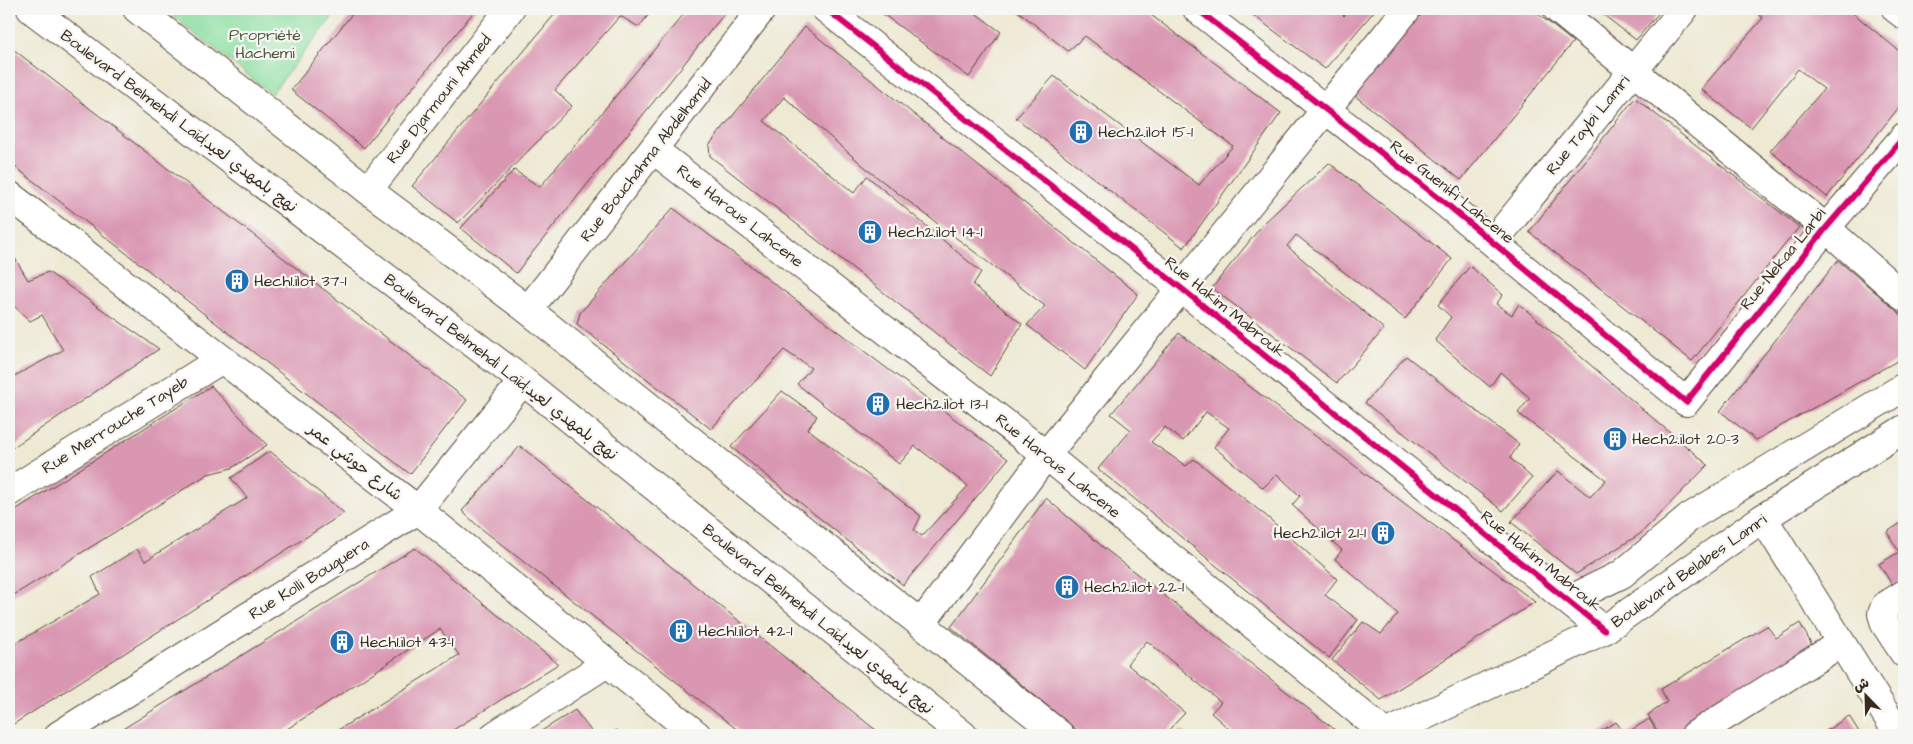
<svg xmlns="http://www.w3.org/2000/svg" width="1913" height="744" font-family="'Architects Daughter','Playpen Sans Arabic',sans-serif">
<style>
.green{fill:#8bdfa1;stroke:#638460}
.building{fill:#da97b2}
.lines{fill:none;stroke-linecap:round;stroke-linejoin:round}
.minor-casing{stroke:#564739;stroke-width:30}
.major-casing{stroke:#564739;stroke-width:30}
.minor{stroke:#fff;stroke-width:28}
.major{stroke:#fff;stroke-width:28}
.cycleway-casing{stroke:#f6f6f2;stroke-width:9}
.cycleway{stroke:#d6006c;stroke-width:6}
.labels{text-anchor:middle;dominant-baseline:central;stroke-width:4.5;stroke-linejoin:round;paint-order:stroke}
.park-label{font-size:16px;fill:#4f573f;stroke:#f6f6f2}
.street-label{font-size:16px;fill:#3b2a1e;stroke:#f6f6f2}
.poi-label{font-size:16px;fill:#3b2a1e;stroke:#f6f6f2;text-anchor:start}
</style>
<rect width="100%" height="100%" fill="#f6f6f2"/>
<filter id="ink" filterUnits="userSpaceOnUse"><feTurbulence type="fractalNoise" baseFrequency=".02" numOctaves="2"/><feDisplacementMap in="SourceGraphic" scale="10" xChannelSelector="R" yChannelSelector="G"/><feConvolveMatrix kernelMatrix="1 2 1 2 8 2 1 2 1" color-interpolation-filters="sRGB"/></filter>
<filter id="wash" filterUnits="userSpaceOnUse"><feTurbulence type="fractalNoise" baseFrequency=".0096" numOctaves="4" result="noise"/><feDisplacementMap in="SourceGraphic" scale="20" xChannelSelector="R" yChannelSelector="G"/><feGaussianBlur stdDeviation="1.12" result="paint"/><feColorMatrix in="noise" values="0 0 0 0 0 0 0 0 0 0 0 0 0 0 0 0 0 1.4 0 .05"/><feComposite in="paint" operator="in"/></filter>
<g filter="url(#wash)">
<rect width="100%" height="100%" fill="#eee9d3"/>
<path class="green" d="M 165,9 L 339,9 L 271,94 Z"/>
<g id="blocks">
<path class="building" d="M 356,9 L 476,9 L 364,148 L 291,90 Z
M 559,9 L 653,9 L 639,27 L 620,16 L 555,90 L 572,106 L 458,223 L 412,186 Z
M 688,9 L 728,9 L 516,273 L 461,228 L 514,170 L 540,187 Z
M 876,9 L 970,9 L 1001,32 L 969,77 Z
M 1015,9 L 1143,9 L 1281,113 L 1184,248 L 1016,118 L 1054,76 L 1199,185 L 1233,146 L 1085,36 L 1068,51 Z
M 1245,9 L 1335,9 L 1344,16 L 1350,9 L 1376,9 L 1325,69 Z
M 1424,9 L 1532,9 L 1573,42 L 1461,180 L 1354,95 Z
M 1596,9 L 1662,9 L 1636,40 Z
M 1751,9 L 1848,9 L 1904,55 L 1904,101 L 1827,197 L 1770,151 L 1824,89 L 1798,69 L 1751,128 L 1701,89 L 1763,18 Z
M 805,27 L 1138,294 L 1085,370 L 1027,325 L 1045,306 L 873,174 L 784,97 L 764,121 L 854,193 L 867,176 L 981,272 L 973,285 L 1022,324 L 990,376 L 710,156 L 709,145 Z
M 9,46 L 467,400 L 410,474 L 9,162 Z
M 1635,98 L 1799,227 L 1692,361 L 1529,232 Z
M 1329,163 L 1452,259 L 1405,319 L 1296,235 L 1287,246 L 1384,329 L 1337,383 L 1212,288 L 1264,223 Z
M 673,208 L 1008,459 L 903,585 L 731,447 L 782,391 L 817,416 L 808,429 L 921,516 L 914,530 L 922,536 L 968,486 L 915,446 L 899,464 L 797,384 L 811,368 L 784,350 L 711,429 L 577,324 L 580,313 Z
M 13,255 L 28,280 L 48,272 L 159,349 L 9,450 L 9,379 L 63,350 L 42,315 L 30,321 L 14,306 L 9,310 L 9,258 Z
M 1838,260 L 1904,317 L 1904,357 L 1756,440 L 1720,411 Z
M 1470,266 L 1503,295 L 1496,304 L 1512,315 L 1519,304 L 1708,465 L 1640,534 L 1576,574 L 1511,522 L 1558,471 L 1590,497 L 1606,480 L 1518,413 L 1530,398 L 1500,372 L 1490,387 L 1435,340 L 1451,317 L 1438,305 Z
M 1179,333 L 1535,602 L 1381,700 L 1332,660 L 1363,622 L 1381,634 L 1398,614 L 1335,559 L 1342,550 L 1292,505 L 1300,496 L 1277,474 L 1263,488 L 1214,447 L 1229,428 L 1206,412 L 1183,441 L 1165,427 L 1151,442 L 1186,466 L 1194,459 L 1265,515 L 1337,579 L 1325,595 L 1358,620 L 1329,658 L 1098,469 L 1131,430 L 1111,414 Z
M 1406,356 L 1519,444 L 1510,458 L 1532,478 L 1503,511 L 1365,403 Z
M 211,386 L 267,445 L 232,468 L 208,474 L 9,598 L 9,514 Z
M 520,446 L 882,735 L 744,735 L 478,526 L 462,511 Z
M 270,451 L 344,513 L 9,727 L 9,647 L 100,594 L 92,577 L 137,549 L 145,561 L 247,498 L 231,478 Z
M 1046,498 L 1104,548 L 1334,729 L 1324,735 L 1236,735 L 1211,713 L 1221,702 L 1147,641 L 1127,664 L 1185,713 L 1164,735 L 1083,735 L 951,627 Z
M 1904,521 L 1904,579 L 1893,586 L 1879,564 L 1899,552 L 1887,532 Z
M 415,548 L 558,664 L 445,735 L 330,735 L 459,655 L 440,629 L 278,735 L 113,735 Z
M 1800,623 L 1815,651 L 1675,735 L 1660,735 L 1648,715 L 1667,702 L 1661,689 L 1767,626 L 1776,638 Z
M 575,710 L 594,735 L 535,735 Z
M 1849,716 L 1861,735 L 1824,735 L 1823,733 Z
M 1649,719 L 1658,735 L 1594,735 L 1616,722 L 1625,734 Z
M 617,730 L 622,735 L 608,735 Z
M 1181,730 L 1187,735 L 1176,735 Z"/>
</g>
</g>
<g filter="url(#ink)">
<use href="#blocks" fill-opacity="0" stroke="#564739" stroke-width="1"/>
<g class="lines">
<defs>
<path id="minor" d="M 826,9 L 1181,288 L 1604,630
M 1197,9 L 1444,202 L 1686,402 L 1826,228 L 1904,137
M 1557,9 L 1826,228 L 1904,297
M 1896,9 L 1904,15
M 654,150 L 1046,455 L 1386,734
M 368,190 L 510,9
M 9,195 L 418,510 L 697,735
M 1493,242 L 1684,9
M 528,310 L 762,9
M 9,492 L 222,359
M 1763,518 L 1899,735
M 1904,594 L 1885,606 L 1882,614 L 1885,624 L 1904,653
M 1569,600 L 1622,574 L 1690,517 L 1904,387
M 921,624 L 1046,455 L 1407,9
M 59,735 L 418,510 L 523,381
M 495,735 L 607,663
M 1695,735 L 1841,643"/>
<path id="major" d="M 31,9 L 523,381 L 963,735
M 137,9 L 368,190 L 528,310 L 1060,735
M 1384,735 L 1604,630 L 1763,518 L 1904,429"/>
</defs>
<use href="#minor" class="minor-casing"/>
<use href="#major" class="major-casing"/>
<use href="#minor" class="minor"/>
<use href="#major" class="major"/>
<defs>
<path id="cycleway" d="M 826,9 L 1181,288 L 1604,630
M 1197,9 L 1444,202 L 1686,402 L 1826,228 L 1904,137"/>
</defs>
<use href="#cycleway" class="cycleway-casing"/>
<use href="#cycleway" class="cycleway"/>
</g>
</g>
<defs>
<symbol id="building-disc" viewBox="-11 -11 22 22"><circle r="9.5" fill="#1f6fb2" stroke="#f6f6f2"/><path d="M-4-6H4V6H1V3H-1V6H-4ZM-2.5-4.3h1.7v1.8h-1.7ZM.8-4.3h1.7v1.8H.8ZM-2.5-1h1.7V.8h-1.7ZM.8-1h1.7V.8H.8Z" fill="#fff"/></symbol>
</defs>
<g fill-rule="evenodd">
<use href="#building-disc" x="1067" y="118" width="28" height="28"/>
<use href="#building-disc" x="856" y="218" width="28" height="28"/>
<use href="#building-disc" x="223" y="267" width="28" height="28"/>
<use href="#building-disc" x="864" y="390" width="28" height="28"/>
<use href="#building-disc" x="1601" y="425" width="28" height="28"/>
<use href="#building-disc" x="1369" y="519" width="28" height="28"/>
<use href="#building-disc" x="1053" y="573" width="28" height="28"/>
<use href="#building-disc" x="667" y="617" width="28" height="28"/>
<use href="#building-disc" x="328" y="628" width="28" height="28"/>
</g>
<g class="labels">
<g class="park-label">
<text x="265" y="35">Propriété<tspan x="265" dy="18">Hachemi</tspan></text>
</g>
<g class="street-label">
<text transform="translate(439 99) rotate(-52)">Rue Djarmouni Ahmed</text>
<text transform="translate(179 121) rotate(37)">Boulevard Belmehdi Laïd;نهج بلمهدي لعيد</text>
<text transform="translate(1588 125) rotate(-51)">Rue Taybi Lamri</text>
<text transform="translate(646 160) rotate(-52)">Rue Bouchahma Abdelhamid</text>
<text transform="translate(1452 192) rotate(39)">Rue Guenifi Lahcene</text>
<text transform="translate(740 216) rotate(38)">Rue Harous Lahcene</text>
<text transform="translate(1783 259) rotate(-51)">Rue Nekaa Larbi</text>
<text transform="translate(1225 307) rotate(39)">Rue Hakim Mabrouk</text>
<text transform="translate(501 367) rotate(38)">Boulevard Belmehdi Laïd;نهج بلمهدي لعيد</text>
<text transform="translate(115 425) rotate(-32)">Rue Merrouche Tayeb</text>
<text transform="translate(355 462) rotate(38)">شارع حوشي عمر</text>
<text transform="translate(1058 466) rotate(39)">Rue Harous Lahcene</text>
<text transform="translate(1541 561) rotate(39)">Rue Hakim Mabrouk</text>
<text transform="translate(1689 571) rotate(-35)">Boulevard Belabes Lamri</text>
<text transform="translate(309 579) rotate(-32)">Rue Kolli Bouguera</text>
<text transform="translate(818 619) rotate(39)">Boulevard Belmehdi Laïd;نهج بلمهدي لعيد</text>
</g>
<g class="poi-label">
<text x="1098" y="132">Hech2.ilot 15-1</text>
<text x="888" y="232">Hech2.ilot 14-1</text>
<text x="254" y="281">Hech1.ilot 37-1</text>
<text x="896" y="404">Hech2.ilot 13-1</text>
<text x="1632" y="439">Hech2.ilot 20-3</text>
<text x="1366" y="533" text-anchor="end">Hech2.ilot 21-1</text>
<text x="1084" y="587">Hech2.ilot 22-1</text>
<text x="698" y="631">Hech1.ilot 42-1</text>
<text x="360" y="642">Hech1.ilot 43-1</text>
</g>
</g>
<rect width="1913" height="744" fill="none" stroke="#f6f6f2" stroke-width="30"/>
<g transform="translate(1866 696) rotate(337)" stroke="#f6f6f2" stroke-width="4" paint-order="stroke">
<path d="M0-4L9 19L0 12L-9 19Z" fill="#3b2a1e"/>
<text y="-8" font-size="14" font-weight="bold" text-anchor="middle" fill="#3b2a1e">ش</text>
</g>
</svg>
